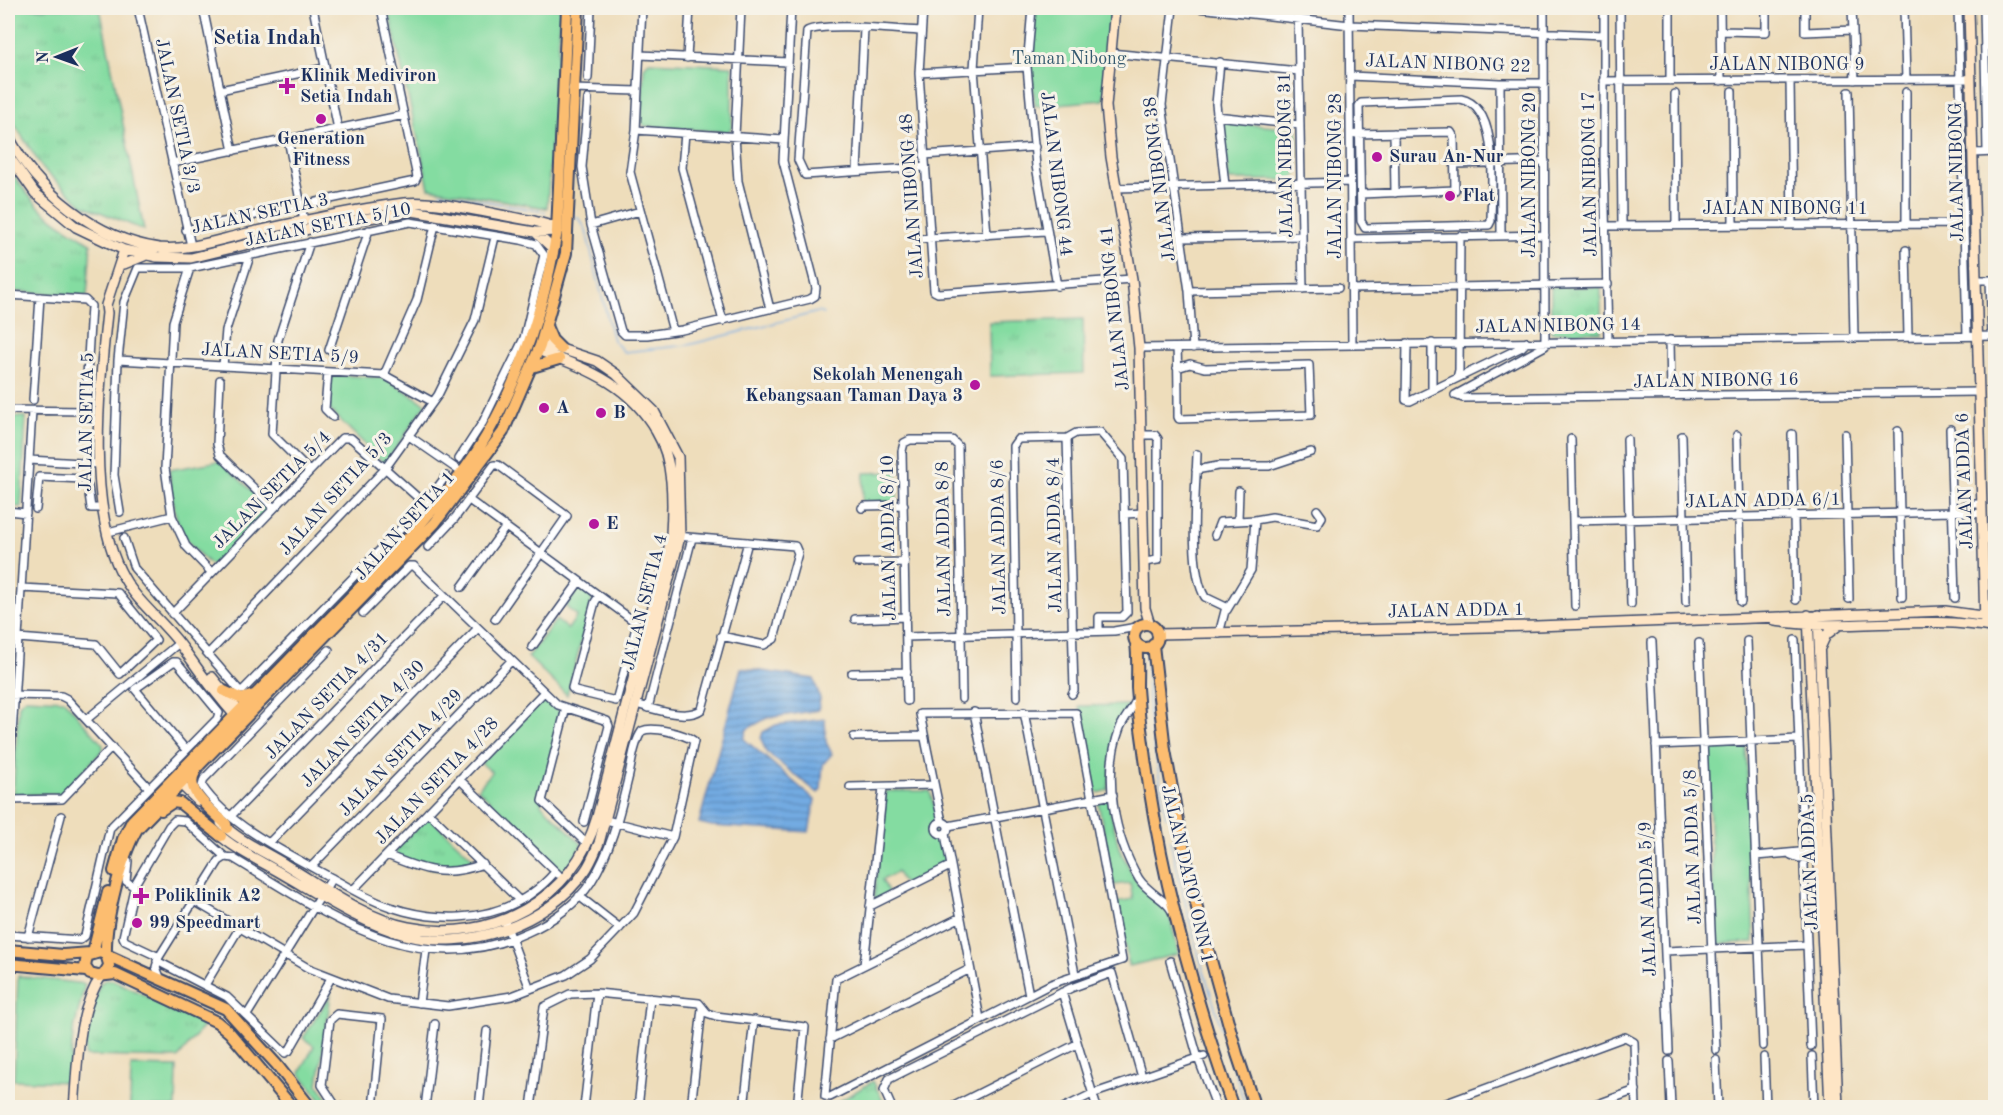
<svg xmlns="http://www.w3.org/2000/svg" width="2003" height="1115" font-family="'Old Standard TT',serif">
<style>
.grass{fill:url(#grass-tufts);stroke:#508680;stroke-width:1.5}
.park{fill:#84dca1;stroke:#508680;stroke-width:1.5}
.water{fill:url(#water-rules);stroke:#476da0;stroke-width:1.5}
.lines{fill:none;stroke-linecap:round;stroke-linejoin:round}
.stream{stroke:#73abe2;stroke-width:1.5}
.street-casing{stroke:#3b496c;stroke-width:10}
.secondary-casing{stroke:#3b496c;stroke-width:12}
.primary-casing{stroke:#3b496c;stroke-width:14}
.street{stroke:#fff;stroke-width:7}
.secondary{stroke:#fee5c5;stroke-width:9}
.primary{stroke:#fcbd6f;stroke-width:10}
.poi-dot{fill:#b5179e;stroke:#f7f3e8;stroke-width:2}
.labels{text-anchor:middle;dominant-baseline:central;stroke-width:6;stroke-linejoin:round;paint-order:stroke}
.park-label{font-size:18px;fill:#355a6f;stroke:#f7f3e8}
.street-label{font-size:18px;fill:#1b2f5e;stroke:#f7f3e8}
.poi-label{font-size:18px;font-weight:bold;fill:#1b2f5e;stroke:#f7f3e8;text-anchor:start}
.quarter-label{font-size:21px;font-weight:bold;fill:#1b2f5e;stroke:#f7f3e8}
</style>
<defs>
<pattern id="grass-tufts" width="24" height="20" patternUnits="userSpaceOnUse" patternTransform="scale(1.5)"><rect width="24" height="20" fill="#84dca1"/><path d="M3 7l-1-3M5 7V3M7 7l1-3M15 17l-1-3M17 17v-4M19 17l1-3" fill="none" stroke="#71bd8d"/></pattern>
<pattern id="water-rules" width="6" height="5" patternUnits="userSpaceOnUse" patternTransform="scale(1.5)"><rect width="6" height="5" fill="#73abe2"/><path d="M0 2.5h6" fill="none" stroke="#5e8cba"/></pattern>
</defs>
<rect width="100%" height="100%" fill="#f7f3e8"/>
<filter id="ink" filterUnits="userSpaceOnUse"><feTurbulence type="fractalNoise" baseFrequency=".0167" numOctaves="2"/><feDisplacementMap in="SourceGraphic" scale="12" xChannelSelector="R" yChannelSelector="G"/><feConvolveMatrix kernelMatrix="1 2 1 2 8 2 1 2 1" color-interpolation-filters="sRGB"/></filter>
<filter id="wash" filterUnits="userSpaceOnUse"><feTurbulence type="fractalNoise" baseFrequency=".008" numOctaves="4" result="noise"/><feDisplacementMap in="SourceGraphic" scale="24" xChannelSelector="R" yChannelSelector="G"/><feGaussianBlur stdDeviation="1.35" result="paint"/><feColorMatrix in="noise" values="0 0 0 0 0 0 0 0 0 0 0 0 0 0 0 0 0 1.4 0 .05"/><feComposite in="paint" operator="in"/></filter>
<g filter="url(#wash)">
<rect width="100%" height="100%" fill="#edb"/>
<path class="grass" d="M 8,8 L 100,8 L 144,230 L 83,205 L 43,169 L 8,114 Z
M 8,167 C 35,208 49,219 91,243 L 87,296 L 8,291 Z
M 1551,287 L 1601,287 L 1601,332 L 1551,332 Z
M 1083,319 L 1084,373 L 990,376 L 989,322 Z
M 428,816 L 477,862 C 453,878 419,866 396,856 L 396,849 Z
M 105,980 L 113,980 L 205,1024 L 178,1058 L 85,1056 L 86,1025 L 100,984 Z
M 873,1081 L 886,1107 L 830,1107 Z"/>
<path class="park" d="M 388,8 L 561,8 L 547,208 L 429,188 Z
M 1036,8 L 1112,8 L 1104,100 L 1035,106 L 1031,65 Z
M 649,62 L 732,66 L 732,127 L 728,132 L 645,126 L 641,122 L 644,67 Z
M 1222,122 L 1297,129 L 1297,174 L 1292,180 L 1229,180 Z
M 336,375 L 385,378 L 426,404 L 385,464 L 329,409 L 331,379 Z
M 8,417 L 26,417 L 21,507 L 8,506 Z
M 220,461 L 269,507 L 212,566 C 174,532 175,519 169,470 Z
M 897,472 L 897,502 L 862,502 L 864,473 Z
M 583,587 L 593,597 L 567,695 L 528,657 L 556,620 L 568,629 L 577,616 L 566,607 L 578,589 Z
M 26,698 L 64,700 L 103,745 L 103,750 L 61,794 L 13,795 L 19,704 Z
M 542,699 L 561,712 L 562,715 L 541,804 L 582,844 L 566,872 L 562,872 L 478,789 L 492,772 L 481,763 Z
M 1130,705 L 1115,732 L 1108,790 L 1099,793 L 1095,790 L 1079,706 Z
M 1746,745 L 1754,942 L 1715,944 L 1707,747 Z
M 886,791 L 930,791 L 937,817 L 933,830 L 942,840 L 946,864 L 904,885 L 897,872 L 882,880 L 889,893 L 877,900 L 874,898 Z
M 1108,800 L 1119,848 L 1135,879 L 1152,899 L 1167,906 L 1179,954 L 1129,966 L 1117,902 L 1133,899 L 1130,883 L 1114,885 L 1098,802 Z
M 18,976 L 85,984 L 73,1033 L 69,1082 L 14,1080 Z
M 331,994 L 318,1085 L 334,1107 L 326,1107 L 300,1073 L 314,1046 L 303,1038 Z
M 131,1066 L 177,1067 L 176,1107 L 130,1107 Z"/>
<path class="water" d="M 741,668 L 814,679 L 820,699 L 818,710 L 767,718 L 747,729 L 744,739 L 815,800 L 809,832 L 712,826 L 699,823 Z
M 825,719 L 826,742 L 832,754 L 823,764 L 821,789 L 818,793 L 766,752 L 761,739 L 763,732 L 776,725 Z"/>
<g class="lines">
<path class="stream" d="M 441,193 L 545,212
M 574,217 L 580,219 L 586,231 L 613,340 L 624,352 L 688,345 L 818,312 L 823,314
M 1146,650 L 1149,714 L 1166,817
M 1170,840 L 1196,946 L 1246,1108"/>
</g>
</g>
<g filter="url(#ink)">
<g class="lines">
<defs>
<path id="street" d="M 138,8 L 191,246
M 203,8 L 233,151
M 313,8 L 338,129
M 642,8 L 636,130 L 630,172 L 673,331
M 741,8 L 735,136 L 738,181 L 770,309
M 923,8 L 919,73 L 934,291 L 938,293 L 1132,279
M 978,8 L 974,69 L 987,235
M 1032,8 L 1027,67 L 1036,166 L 1057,286
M 1173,8 L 1162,105 L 1189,291 L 1193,348
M 1198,8 L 1350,25 L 1604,35
M 1349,8 L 1352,345
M 1604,8 L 1604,163 L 1608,340
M 1620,8 L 1622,226
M 1670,8 L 1670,81
M 1720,8 L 1721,81
M 1805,8 L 1805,32 L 1853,30
M 1852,8 L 1855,80
M 1904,8 L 1906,80
M 1958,8 L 1967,336
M 1984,8 L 1987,152
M 1298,20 L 1303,289
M 921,31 C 898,30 824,22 807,31 L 798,160 L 805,175 L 925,167
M 1721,31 L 1766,32 L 1766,8
M 1110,53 L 1299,71
M 640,55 L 788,62
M 687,58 L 690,8
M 1220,62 L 1216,104 L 1225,185
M 919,73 L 1027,67
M 1350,76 L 1500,83 L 1544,83
M 588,78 L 591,8
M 1790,80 L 1792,224
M 1603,81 L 1971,79
M 1500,83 L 1501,235
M 572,89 L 638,91
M 220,90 L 325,68
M 1732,91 L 1733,225
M 1849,92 L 1854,338
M 1906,92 L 1906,224
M 1675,94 L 1676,225
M 588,99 L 582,167 L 591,225 L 621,331 L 625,335 L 647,335 L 682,330 L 810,299 L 815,296 L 816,288 L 783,161 L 791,8
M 1461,99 C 1501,107 1491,190 1491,221 L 1489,225 L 1365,228 L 1361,221 L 1359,106 L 1361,103 Z
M 1216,116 L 1300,125
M 636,130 L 784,140
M 685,133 L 682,168 L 723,321
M 1394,133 L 1395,193
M 1356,134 L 1451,132 L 1454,137 L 1455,190 L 1361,194
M 288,139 L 304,221
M 1973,153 L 1996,152
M 924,155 L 1035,147
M 172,163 L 404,115
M 1456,164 L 1545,161
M 857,171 L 864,29
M 1116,188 L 1351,182
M 591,225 L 640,211
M 1606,226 L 1964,224
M 186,230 L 415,181 L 417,177 L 381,8
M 1181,238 L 1302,236
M 916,239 L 1046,231
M 1351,239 L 1545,235
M 1906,250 L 1908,337
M 190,268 L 173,322 L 165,468 L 172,516 L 186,546 L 211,572
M 1976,280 L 1996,280
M 1990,280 L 1992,336
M 1351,289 L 1608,284
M 1189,291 L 1338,288
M 8,295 L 85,300 L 91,306 L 85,411 L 8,410
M 1670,340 L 1671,396
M 1407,343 L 1406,400 L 1410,401 L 1522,347 L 1527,342
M 1139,348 L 1996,336
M 1177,348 C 1178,371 1178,394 1178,417 L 1179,419 L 1311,415 L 1309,365 L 1205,368 L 1190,364 L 1177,368
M 329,350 L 369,230
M 118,360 L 384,375 L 433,402
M 223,366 L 226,330 L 250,256
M 328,372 L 325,409 L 333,417
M 384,375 L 417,300 L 435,225
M 1457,378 L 1459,370 L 1460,236
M 220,380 L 217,444 L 220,455 L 273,507
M 1432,390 L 1432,343
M 1455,395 L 1463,398 L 1979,392
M 1455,395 L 1545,346 L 1544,8
M 33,400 L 40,297
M 1950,429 L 1955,598
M 1898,431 L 1902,597
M 1792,434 L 1796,600
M 1845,434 L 1849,599
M 1143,435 L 1155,435 L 1158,439 L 1158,560 L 1144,562
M 1737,435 L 1741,602
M 409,436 L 461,472
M 1682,436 L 1686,602
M 1067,438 L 1074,690 L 1072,694
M 1571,439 L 1575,606
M 1627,439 L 1631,604
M 1197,454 C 1196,488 1188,570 1205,597 L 1226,607 L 1219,634
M 29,460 L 99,464
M 1196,470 L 1218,466 L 1269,466 L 1311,452
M 309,471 L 272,434 L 278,340 L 310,242
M 469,500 L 646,630
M 862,508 L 865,506 L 904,505
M 36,509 L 39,477 L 83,479 L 88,487 L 91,508 L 103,508
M 8,511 L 26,513
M 1953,511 L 1982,514
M 120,512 L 114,475 L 118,360 L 124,302 L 138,268 L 190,268 L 410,222 L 521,240 L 536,244 L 544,255 L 524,338 L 483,422 L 459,459
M 1125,514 L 1143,513
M 1238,520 L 1239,491
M 1255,520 L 1272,517 L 1317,525 L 1322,517 L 1317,510
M 1573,521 L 1952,512 L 1967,504 L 1982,504
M 108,532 L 172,516
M 1215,535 L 1220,522 L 1255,520 L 1251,570 L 1227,610
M 676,536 L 795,546 L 798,553 L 774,639 L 764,645 L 721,636
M 124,538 L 134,568 L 239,690 L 243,690 L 425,504 L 446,476
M 428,547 L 455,518 L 494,465 L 498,465 L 567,516 L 495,619
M 857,563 L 905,562
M 462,587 L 505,528
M 599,596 L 595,602 L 572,688 L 575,691 L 616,701 L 637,624
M 363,613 L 409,566 L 414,566 L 558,705 L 607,721 L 609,726 L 584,822
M 172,614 L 342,438 L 351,438 L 425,504
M 855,619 L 906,617
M 906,637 L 1114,631 L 1137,627
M 18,638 L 96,644 L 120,674 L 156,640 L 118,593 L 21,588
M 1795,640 L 1803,844
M 1747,641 L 1763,1046
M 1652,642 L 1669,1051
M 1699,643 L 1716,1050
M 532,647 L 579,582
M 329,650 L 204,779 L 202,786 C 233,832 306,862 353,890 C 417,927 504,931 555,872
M 208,654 L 384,470 L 438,395 L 475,320 L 495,237
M 852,673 L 907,672
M 8,695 L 61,696 L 67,699 L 149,788
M 1017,697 L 1013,446 L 1018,439 L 1067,438 L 1076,433 L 1100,432 L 1123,459 L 1127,612 L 1122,617 L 1099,617 L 1099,631
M 1136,700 C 1132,710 1124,718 1120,728 C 1102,775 1114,837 1139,879 C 1148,893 1167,900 1171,910
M 907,701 L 902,451 L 904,443 L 910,440 L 952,440 L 958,446 L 962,699
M 636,704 C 653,709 687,721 702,709 L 748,542
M 566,708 L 542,801 L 583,840
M 648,708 L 692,538
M 974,712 L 1029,995
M 1024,712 L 1075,974
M 87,719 L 179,643
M 854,737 L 924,736
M 1656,745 L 1799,739
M 459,779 L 558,874
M 850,787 L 934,785
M 8,800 L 32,411
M 8,800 L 62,799 L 112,747
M 428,812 L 519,900
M 231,816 L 444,596
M 602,819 L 673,837
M936 828a6 6 0 1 1 12 0a6 6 0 1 1-12 0Z
M 942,822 L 920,714 L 1076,713 L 1122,960 L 1051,984 L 830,1097 L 825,1096 L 836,979 L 959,918
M 948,826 L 1113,795
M 945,834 L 980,1019
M 270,842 L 478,628
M 387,855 C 422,870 445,878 483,864
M 1791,855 L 1799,858 L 1821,857
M 1756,856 L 1821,850
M 128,861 L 126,881 L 134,887
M 1804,865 L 1811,1046
M 312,866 L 511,661
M 353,890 L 543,693
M 579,896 L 620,928
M 870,906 L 950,866
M 506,924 L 530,989
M 8,935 L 80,940 L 85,936 L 110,828 L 217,719 L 219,713 L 177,662 L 173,662 L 135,689 L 186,750
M 28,937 L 61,816
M 1665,951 L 1807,945
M 159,957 L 125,941 L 123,937 L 135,884 L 169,826 L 175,820 L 185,821 L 225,857 L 233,858 C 325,913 418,984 528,932 C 551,922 577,904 591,882 C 612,849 620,812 629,775 C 632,761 634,742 642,731 C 653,726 685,734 694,741 L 673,837 L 634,913 L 590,959 L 566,975 L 512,996 L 448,1006 L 388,999 L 308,968 L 194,901
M 157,961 L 227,997 L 285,1053 L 289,1051 L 331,978
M 1170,961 L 1198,1058 L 1217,1108
M 864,965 L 883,787
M 161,980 L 156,967 L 159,957 L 219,861 L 225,857
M 205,985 L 240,927
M 1062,992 L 1097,1108
M 419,1003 L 426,950
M 247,1015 L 332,878
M 830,1039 L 970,969
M 1812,1056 L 1814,1108
M 1764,1057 L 1766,1108
M 1716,1060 L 1718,1108
M 1669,1061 L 1671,1108
M 346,1108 L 335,1105 L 322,1085 L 330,1020 L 337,1014 L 382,1019 L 373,1108
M 425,1108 L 435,1024
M 479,1108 L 487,1031
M 531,1108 L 544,1007 L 570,994 L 597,993 L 699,1003 L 707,1013 L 716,1016 L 805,1027 L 797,1108
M 584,1108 L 597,993
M 638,1108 L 650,998
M 691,1108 L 702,1008
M 744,1108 L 754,1020
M 892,1108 L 884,1090 L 889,1079 L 1071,988 L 1112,973 L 1142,1077
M 950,1108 L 1077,1044
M 1063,1108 L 1092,1094 L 1204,1056
M 1433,1108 L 1625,1037 L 1634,1042 L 1636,1108
M 1587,1108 L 1636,1090"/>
<path id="secondary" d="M 1115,8 L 1106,106 L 1111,157 L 1132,279 L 1139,348 L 1145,608 L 1150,625
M 1969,8 L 1985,626
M 8,135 C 36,191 96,239 159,248 C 186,251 217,240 244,234 C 297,222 350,210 404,203 C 436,199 500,216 534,221 L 552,226 L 557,231
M 8,155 L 35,193 L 76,227 L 124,250 L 157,257 L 191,258 L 326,225 L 412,211 L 535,232 L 557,231
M 535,232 L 551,247 L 552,256
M 124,250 L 106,305 L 107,313 C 99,386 86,512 124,578 C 139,605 168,625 185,651 C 201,674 219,698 238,719
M 124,264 L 144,256
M 1808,615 L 1830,1108
M 1818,615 L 1838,1108
M 1775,621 C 1849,632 1922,614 1996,628
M 1157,634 L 1536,626 L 1945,611 L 1996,618
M 1820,648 L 1826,635 L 1839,625
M 212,677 L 243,715
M 176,780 L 198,801
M 216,832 C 235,850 263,862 286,876 C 324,898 362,923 405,935 C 466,952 548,925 585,871 C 591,863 595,852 599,843 L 680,537 L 678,457 L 654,411 L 616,374 L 597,361 L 546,344 L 540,346 L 543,352 C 589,370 630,385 656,431 C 674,460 673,501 671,534 C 668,564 655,597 647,627 C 630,690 613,754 597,817 C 574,900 491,944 408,927 C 364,918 324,888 286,865 C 265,852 239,841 221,823
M 74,1108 C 78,1065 76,1012 102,975"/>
<path id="primary" d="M 546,326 L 552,340 L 561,349
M 532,367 L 559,359
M1134 636a12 12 0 1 1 24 0a12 12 0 1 1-24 0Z
M 1136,643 C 1138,658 1137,673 1137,688 C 1138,707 1140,725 1143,743 C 1158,866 1192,991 1233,1108
M 1153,645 L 1165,750 L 1179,826 L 1199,917 L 1237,1054 L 1255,1108
M 224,691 L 242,699 L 254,695
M 195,772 C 183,791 213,811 226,824 L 227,828
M 161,810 L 173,802 L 180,803 L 221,836
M 114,871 L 123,839 L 132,821 L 407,539 C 439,503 472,465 494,422 C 525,364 546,297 557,231 L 567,8
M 8,950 L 63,955 L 90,953
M 93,952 L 108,892
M 8,964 L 86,971
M 104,974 L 109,966 C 109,961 106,957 106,953 C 105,920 121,857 137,829 L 435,523 L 503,432 L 540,346 L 566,253 L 578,8
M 293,1108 L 230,1033 L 217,1022 L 115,974 L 98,976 L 90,974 L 85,967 L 87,956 L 100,952 L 226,1009 L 277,1065 L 311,1108"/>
</defs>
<use href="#street" class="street-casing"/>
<use href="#secondary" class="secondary-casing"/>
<use href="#primary" class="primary-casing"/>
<use href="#street" class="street"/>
<use href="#secondary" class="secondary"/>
<use href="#primary" class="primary"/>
</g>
</g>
<g class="poi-dot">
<path d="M284 77h6v6h6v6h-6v6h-6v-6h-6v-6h6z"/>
<circle cx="321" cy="119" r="6"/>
<circle cx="1377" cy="157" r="6"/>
<circle cx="1450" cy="196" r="6"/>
<circle cx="975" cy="385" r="6"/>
<circle cx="544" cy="408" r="6"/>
<circle cx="601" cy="413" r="6"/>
<circle cx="594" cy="524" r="6"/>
<path d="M138 887h6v6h6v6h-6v6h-6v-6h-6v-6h6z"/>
<circle cx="137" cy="923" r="6"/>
</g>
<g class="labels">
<g class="park-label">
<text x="1069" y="59">Taman Nibong</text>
</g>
<g class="street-label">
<text transform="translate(1448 64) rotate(2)">JALAN NIBONG 22</text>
<text x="1787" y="65">JALAN NIBONG 9</text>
<text transform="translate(177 116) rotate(78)">JALAN SETIA 3/3</text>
<text transform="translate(1286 155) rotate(-91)">JALAN NIBONG 31</text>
<text transform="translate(1957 172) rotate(-91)">JALAN NIBONG</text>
<text transform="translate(1056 174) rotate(83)">JALAN NIBONG 44</text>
<text transform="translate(1590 174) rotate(-91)">JALAN NIBONG 17</text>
<text transform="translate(1530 175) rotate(-90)">JALAN NIBONG 20</text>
<text transform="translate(1336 176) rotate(-90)">JALAN NIBONG 28</text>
<text transform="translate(1160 179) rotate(-97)">JALAN NIBONG 38</text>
<text transform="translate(912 196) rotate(-94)">JALAN NIBONG 48</text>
<text x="1785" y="209">JALAN NIBONG 11</text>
<text transform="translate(260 214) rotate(-12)">JALAN SETIA 3</text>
<text transform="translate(328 225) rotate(-11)">JALAN SETIA 5/10</text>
<text transform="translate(1115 308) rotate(-96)">JALAN NIBONG 41</text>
<text transform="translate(1558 326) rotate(-1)">JALAN NIBONG 14</text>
<text transform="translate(280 354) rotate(3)">JALAN SETIA 5/9</text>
<text transform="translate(1716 381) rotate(-1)">JALAN NIBONG 16</text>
<text transform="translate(87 422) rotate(-89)">JALAN SETIA 5</text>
<text transform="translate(1965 481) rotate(-92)">JALAN ADDA 6</text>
<text transform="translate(272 490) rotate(-45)">JALAN SETIA 5/4</text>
<text transform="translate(336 494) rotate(-48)">JALAN SETIA 5/3</text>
<text transform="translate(1763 501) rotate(-1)">JALAN ADDA 6/1</text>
<text transform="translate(405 526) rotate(-48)">JALAN SETIA 1</text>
<text transform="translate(1055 535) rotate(-91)">JALAN ADDA 8/4</text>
<text transform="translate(999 537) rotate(-91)">JALAN ADDA 8/6</text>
<text transform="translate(889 538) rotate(-91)">JALAN ADDA 8/10</text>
<text transform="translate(944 539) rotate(-91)">JALAN ADDA 8/8</text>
<text transform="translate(645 602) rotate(-76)">JALAN SETIA 4</text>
<text transform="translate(1456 611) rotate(-1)">JALAN ADDA 1</text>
<text transform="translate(327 696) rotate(-46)">JALAN SETIA 4/31</text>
<text transform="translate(363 724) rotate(-46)">JALAN SETIA 4/30</text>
<text transform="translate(401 753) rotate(-46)">JALAN SETIA 4/29</text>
<text transform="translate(437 781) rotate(-46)">JALAN SETIA 4/28</text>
<text transform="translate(1693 847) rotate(-92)">JALAN ADDA 5/8</text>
<text transform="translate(1810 862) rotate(-92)">JALAN ADDA 5</text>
<text transform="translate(1187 874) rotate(77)">JALAN DATO' ONN 1</text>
<text transform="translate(1648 899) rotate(-92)">JALAN ADDA 5/9</text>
</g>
<g class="poi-label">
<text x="300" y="76">Klinik Mediviron<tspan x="300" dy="21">Setia Indah</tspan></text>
<text x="321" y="139" text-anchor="middle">Generation<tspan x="321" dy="21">Fitness</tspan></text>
<text x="1389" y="157">Surau An-Nur</text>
<text x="1462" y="196">Flat</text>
<text x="963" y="375" text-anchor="end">Sekolah Menengah<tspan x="963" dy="21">Kebangsaan Taman Daya 3</tspan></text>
<text x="556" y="408">A</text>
<text x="613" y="413">B</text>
<text x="606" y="524">E</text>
<text x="154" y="896">Poliklinik A2</text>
<text x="149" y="923">99 Speedmart</text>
</g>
<g class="quarter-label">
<text x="267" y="38">Setia Indah</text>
</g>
</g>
<rect width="2003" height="1115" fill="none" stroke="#f7f3e8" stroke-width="30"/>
<g transform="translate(57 57) rotate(269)" stroke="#f7f3e8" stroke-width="4.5" paint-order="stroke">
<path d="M0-4.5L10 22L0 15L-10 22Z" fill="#1b2f5e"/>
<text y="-9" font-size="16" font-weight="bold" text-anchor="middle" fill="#1b2f5e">N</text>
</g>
</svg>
